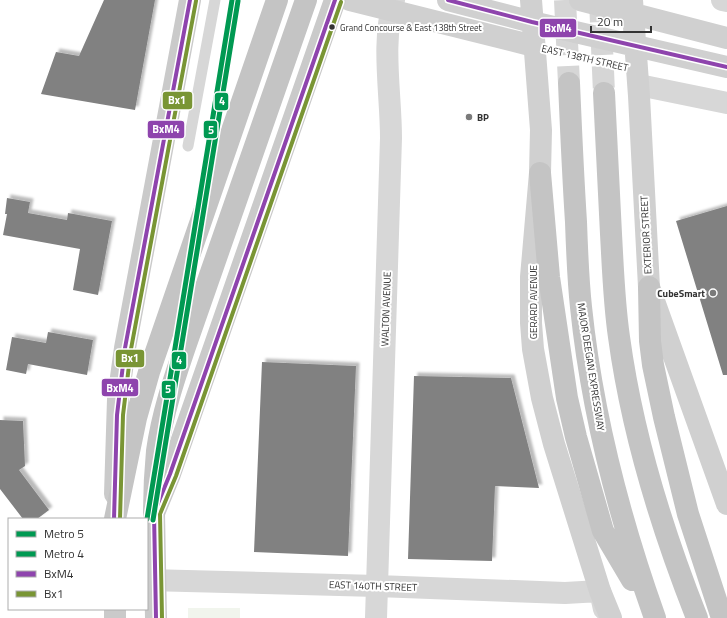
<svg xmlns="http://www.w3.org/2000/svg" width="727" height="618" font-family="'Titillium Web',sans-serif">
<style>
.green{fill:#f1f5ed}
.building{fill:#818181;filter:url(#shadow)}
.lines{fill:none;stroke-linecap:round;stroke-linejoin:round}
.highway-tunnel{stroke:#d6d6d6;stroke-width:22;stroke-dasharray:22 11;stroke-linecap:butt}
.path{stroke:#d6d6d6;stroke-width:2.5;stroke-dasharray:2 2;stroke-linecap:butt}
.lane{stroke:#d7d7d7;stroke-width:11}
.street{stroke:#d7d7d7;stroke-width:22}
.secondary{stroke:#d0d0d0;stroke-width:22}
.primary{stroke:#cacaca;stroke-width:22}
.highway{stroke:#c4c4c4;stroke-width:22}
.bus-1-casing{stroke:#fff;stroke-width:7}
.bus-2-casing{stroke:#fff;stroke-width:7}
.bus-1{stroke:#8e44ad;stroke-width:4}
.bus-2{stroke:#799534;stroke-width:4}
.metro-1-casing{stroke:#fff;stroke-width:8}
.metro-2-casing{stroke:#fff;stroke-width:8}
.metro-1{stroke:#009952;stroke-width:5}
.metro-2{stroke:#009952;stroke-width:5}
.bus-dot{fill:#333;stroke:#fff;stroke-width:1.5}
.poi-dot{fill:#7a7a7a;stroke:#fff;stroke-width:1.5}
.labels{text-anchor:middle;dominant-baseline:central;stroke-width:4;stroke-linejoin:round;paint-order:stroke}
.bus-label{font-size:9px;fill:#333;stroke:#fff;text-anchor:start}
.street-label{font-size:10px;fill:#333;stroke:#fff}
.poi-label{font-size:10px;font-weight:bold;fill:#333;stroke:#fff;text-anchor:start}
.line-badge{stroke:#fff;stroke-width:1.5}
.badge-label{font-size:11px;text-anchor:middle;font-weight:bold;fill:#fff}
</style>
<defs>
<filter id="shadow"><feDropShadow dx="3.5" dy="-3.5" stdDeviation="1" flood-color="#0004"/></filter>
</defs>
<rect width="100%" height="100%" fill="#fff"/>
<path class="green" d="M 188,608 L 240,608 L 240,618 L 188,618 Z"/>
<path class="building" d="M 104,0 L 155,0 L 135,110 L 41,94 L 56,52 L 79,56 Z
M 7,198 L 30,202 L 28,213 L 67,220 L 68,213 L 112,221 L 98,295 L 73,290 L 80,249 L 3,235 L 7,214 L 5,214 Z
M 727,206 L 727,375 L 723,375 L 676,221 Z
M 48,332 L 93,340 L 87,375 L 28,364 L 26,374 L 6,370 L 12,337 L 46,343 Z
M 262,362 L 356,366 L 348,556 L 254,552 Z
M 414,376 L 511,378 L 539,488 L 495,486 L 492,561 L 408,559 Z
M 0,420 L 23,421 L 25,466 L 19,470 L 49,510 L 37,519 L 23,519 L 0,489 Z"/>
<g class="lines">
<path class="highway-tunnel" d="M 565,0 L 569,83
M 600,0 L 604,93"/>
<path class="path" d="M 556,51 L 615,66"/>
<path class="lane" d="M 188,146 L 215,0"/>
<path class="street" d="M 722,0 L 727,1
M 639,85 L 727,103
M 147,580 L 377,586 L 565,593 L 600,591 L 604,609
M 376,618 L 391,138 C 391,93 381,43 394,0"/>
<path class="secondary" d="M 350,0 L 534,46
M 448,0 L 532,22 L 727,67
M 531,0 L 541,130 L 540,173 L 531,277 L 531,323 L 533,349 L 542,398 L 554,444 L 600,591 L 611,618
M 580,0 L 727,38
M 632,0 L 639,96 L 649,287 L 727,504"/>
<path class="primary" d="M 115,494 L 118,399 L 125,348 L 190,0
M 115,609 L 115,618
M 156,618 L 154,513 L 170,474 L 335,0"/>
<path class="highway" d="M 569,83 C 571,130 573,176 576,222 C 577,251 578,279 581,307 C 592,414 619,517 655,618
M 604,93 C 606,140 609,187 611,234 C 613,269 614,303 619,337 C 632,433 661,527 697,618
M 540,173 L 549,277 L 567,398 L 576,437 L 603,531 L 632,580
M 649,287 L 650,341 L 653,365 L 664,417 L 688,514 L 722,618
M 154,513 C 154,492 155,472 157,451 C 162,415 174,379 186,344 L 306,0
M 115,519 L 136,418 L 149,372 L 277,0"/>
<defs>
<path id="bus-1" d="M 448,0 L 532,22 L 727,67
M 114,519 L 117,415 L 125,348 L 190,0
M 156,618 L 154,513 L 170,474 L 335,0"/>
<path id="bus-2" d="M 120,519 L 123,415 L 131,349 L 196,1
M 162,618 L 160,514 L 176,476 L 341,2"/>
</defs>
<use href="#bus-1" class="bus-1-casing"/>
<use href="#bus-2" class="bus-2-casing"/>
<use href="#bus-1" class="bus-1"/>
<use href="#bus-2" class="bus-2"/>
<defs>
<path id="metro-1" d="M 147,519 L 232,0"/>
<path id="metro-2" d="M 153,520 L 238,1"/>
</defs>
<use href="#metro-1" class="metro-1-casing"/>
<use href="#metro-2" class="metro-2-casing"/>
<use href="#metro-1" class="metro-1"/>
<use href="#metro-2" class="metro-2"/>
</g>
<circle class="bus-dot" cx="332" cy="27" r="3.5"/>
<g class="poi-dot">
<circle cx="469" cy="117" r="4"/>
<circle cx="713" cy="293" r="4"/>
</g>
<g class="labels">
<g class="bus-label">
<text x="340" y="27">Grand Concourse &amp; East 138th Street</text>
</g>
<g class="street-label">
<text transform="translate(585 58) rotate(13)">EAST 138TH STREET</text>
<text transform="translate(646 235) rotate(-93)">EXTERIOR STREET</text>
<text transform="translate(533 302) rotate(-90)">GERARD AVENUE</text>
<text transform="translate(386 309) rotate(-88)">WALTON AVENUE</text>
<text transform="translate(591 367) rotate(81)">MAJOR DEEGAN EXPRESSWAY</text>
<text transform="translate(373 586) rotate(2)">EAST 140TH STREET</text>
</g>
<g class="poi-label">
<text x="477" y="117">BP</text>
<text x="705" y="293" text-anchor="end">CubeSmart</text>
</g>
</g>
<g class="line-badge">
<rect x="539" y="18" width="38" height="20" rx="4" fill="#8e44ad"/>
<rect x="162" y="91" width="31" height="19" rx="4" fill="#799534"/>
<rect x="214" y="92" width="15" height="19" rx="4" fill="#009952"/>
<rect x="147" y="120" width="38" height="19" rx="4" fill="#8e44ad"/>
<rect x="203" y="120" width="15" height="19" rx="4" fill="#009952"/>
<rect x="115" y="349" width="30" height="19" rx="4" fill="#799534"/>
<rect x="171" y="351" width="16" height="19" rx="4" fill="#009952"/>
<rect x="101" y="378" width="38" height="19" rx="4" fill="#8e44ad"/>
<rect x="161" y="380" width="15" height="19" rx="4" fill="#009952"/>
</g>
<g class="badge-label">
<text x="558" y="32">BxM4</text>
<text x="177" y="104">Bx1</text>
<text x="222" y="105">4</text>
<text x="166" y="133">BxM4</text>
<text x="211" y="134">5</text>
<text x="130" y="362">Bx1</text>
<text x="179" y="364">4</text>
<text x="120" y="392">BxM4</text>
<text x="168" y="393">5</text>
</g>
<rect x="8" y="518" width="140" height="92" fill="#ffffff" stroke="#adadad"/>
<rect x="16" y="531" width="20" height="6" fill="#009952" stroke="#adadad"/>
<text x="44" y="538" font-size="12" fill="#333333">Metro 5</text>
<rect x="16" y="551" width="20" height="6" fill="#009952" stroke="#adadad"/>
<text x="44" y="558" font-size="12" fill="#333333">Metro 4</text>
<rect x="16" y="571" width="20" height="6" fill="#8e44ad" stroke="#adadad"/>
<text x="44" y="578" font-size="12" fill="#333333">BxM4</text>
<rect x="16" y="591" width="20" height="6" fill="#799534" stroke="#adadad"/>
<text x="44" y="598" font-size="12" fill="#333333">Bx1</text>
<path d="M591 26v6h60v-6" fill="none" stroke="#333333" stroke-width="2"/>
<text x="597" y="26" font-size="12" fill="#333333" stroke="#ffffff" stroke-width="3" paint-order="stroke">20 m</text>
</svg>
